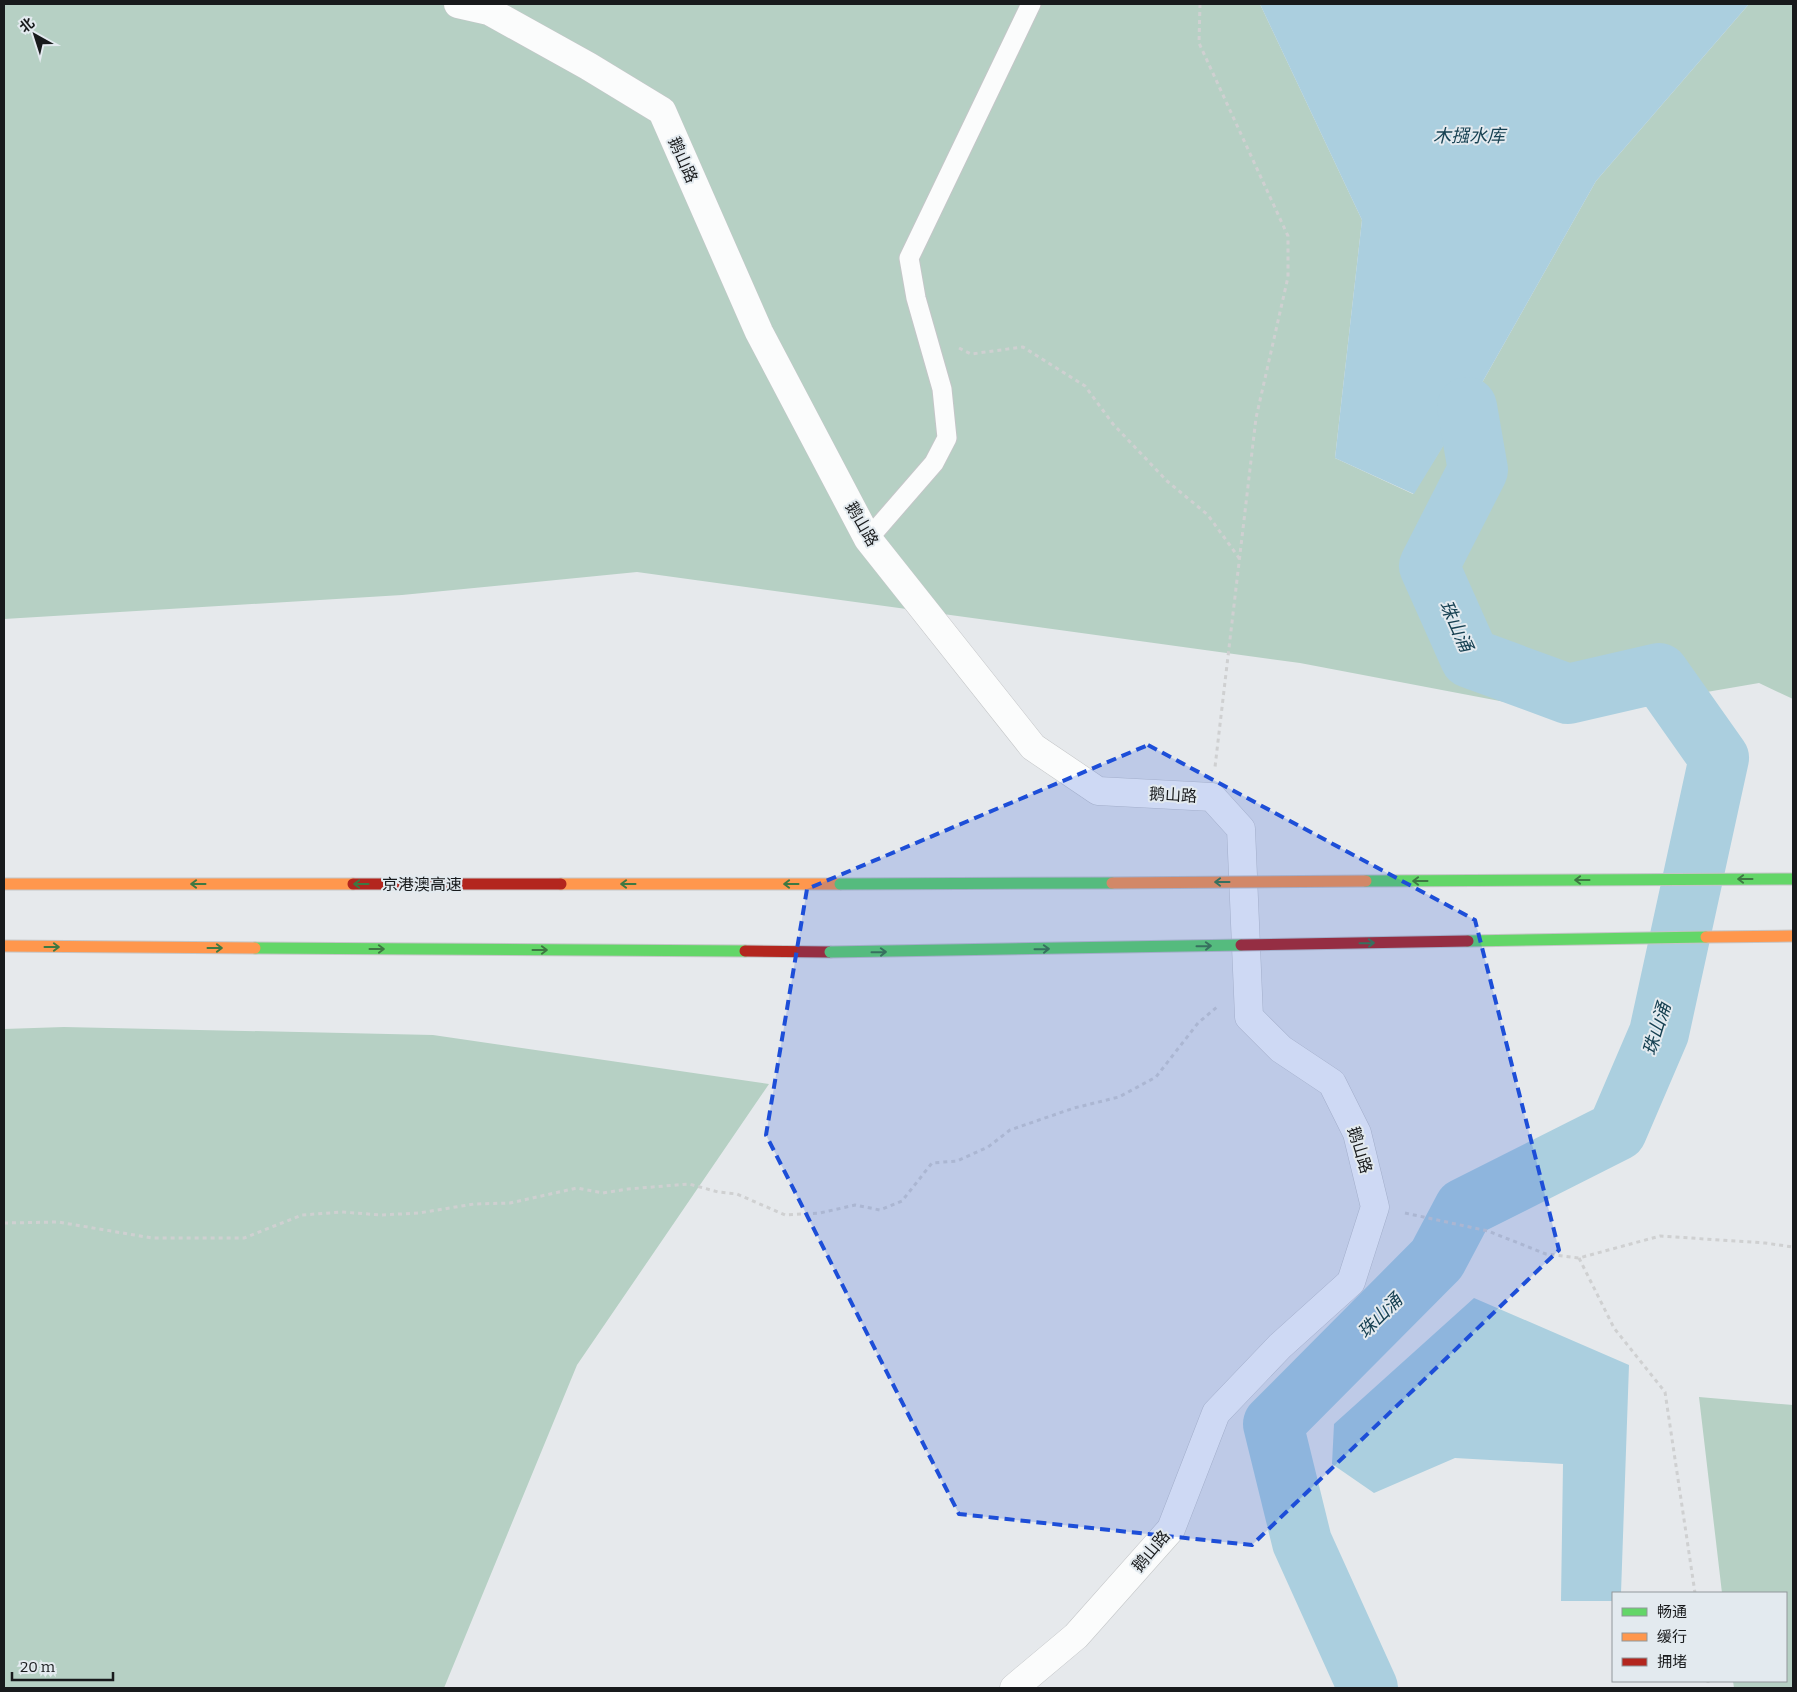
<svg xmlns="http://www.w3.org/2000/svg" width="1797" height="1692" font-family="Bitter,'Noto Sans SC',serif">
<style>
.forest{fill:#b6d0c4}
.water{fill:#abcfdf}
.lines{fill:none;stroke-linecap:round;stroke-linejoin:round}
.river{stroke:#abcfdf;stroke-width:60}
.lane-casing{stroke:#c4c6c8;stroke-width:21}
.street-casing{stroke:#c4c6c8;stroke-width:29}
.fast-casing{stroke:#c4c5c6;stroke-width:13}
.slow-casing{stroke:#c4c5c6;stroke-width:13}
.jam-casing{stroke:#c4c5c6;stroke-width:13}
.path{stroke:#cfd0d1;stroke-width:3;stroke-dasharray:4 4;stroke-linecap:butt}
.lane{stroke:#fbfcfc;stroke-width:19}
.street{stroke:#fbfcfc;stroke-width:28}
.fast{stroke:#63d668;stroke-width:11}
.slow{stroke:#ff974d;stroke-width:11}
.jam{stroke:#b3261e;stroke-width:11}
.fast-bridge-casing{stroke:#c4c5c6;stroke-width:13;stroke-linecap:butt}
.slow-bridge-casing{stroke:#c4c5c6;stroke-width:13;stroke-linecap:butt}
.jam-bridge-casing{stroke:#c4c5c6;stroke-width:13;stroke-linecap:butt}
.fast-bridge{stroke:#63d668;stroke-width:11}
.slow-bridge{stroke:#ff974d;stroke-width:11}
.jam-bridge{stroke:#b3261e;stroke-width:11}
.oneway{stroke:#3e7842}
.marked{fill:#1d4ed8;fill-opacity:0.2;stroke:#1d4ed8;stroke-width:4;stroke-dasharray:10 6;stroke-linejoin:round}
.labels{text-anchor:middle;dominant-baseline:central;stroke-width:4;stroke-linejoin:round;paint-order:stroke}
.street-label{font-size:16px;fill:#181a1c;stroke:#e3eaef}
.water-label{font-size:18px;font-style:italic;fill:#174152;stroke:#e3eaef}
</style>
<rect width="100%" height="100%" fill="#e6e9ec"/>
<path class="forest" d="M 4,4 L 1260,4 L 1362,220 L 1335,458 L 1413,494 L 1483,381 L 1596,181 L 1749,4 L 1793,4 L 1793,699 L 1759,683 L 1573,715 L 1300,663 L 637,572 L 402,595 L 4,619 Z
M 64,1027 L 433,1035 L 769,1084 L 577,1365 L 444,1688 L 4,1688 L 4,1029 Z
M 1699,1397 L 1793,1405 L 1793,1688 L 1734,1688 L 1733,1681 L 1786,1681 L 1786,1593 L 1722,1593 Z"/>
<path class="water" d="M 1260,4 L 1749,4 L 1596,181 L 1483,381 L 1414,494 L 1335,458 L 1362,220 Z
M 1474,1298 L 1629,1365 L 1621,1593 L 1613,1593 L 1613,1601 L 1561,1601 L 1563,1464 L 1455,1458 L 1374,1493 L 1332,1464 L 1334,1424 Z"/>
<g class="lines">
<path class="river" d="M 1368,1688 L 1302,1542 L 1273,1424 L 1437,1259 L 1464,1208 L 1617,1131 L 1659,1033 L 1719,758 L 1659,673 L 1568,694 L 1470,658 L 1429,566 L 1478,470 L 1467,407"/>
<defs>
<path id="lane" d="M 868,539 L 934,463 L 947,438 L 942,389 L 916,298 L 909,258 L 1031,4"/>
<path id="street" d="M 458,4 L 489,11 L 588,66 L 662,111 L 759,332 L 868,539 L 1033,747 L 1098,791 L 1212,797 L 1241,829 L 1249,1017 L 1281,1049 L 1332,1083 L 1357,1133 L 1375,1207 L 1351,1282 L 1280,1346 L 1216,1413 L 1171,1529 L 1076,1636 L 1014,1688"/>
<path id="fast" d="M 255,948 L 745,951"/>
<path id="slow" d="M 4,884 L 353,884
M 561,884 L 840,884
M 4,946 L 255,948"/>
<path id="jam" d="M 353,884 L 561,884
M 745,951 L 830,952"/>
</defs>
<use href="#lane" class="lane-casing"/>
<use href="#street" class="street-casing"/>
<use href="#fast" class="fast-casing"/>
<use href="#slow" class="slow-casing"/>
<use href="#jam" class="jam-casing"/>
<path class="path" d="M 1200,4 L 1199,43 L 1288,236 L 1288,277 L 1256,418 L 1215,767
M 959,348 L 971,354 L 1023,347 L 1085,386 L 1113,424 L 1167,481 L 1208,515 L 1239,558
M 1405,1213 L 1488,1231 L 1546,1254 L 1579,1258 L 1660,1236 L 1765,1243 L 1793,1247
M 4,1223 L 58,1222 L 152,1238 L 244,1238 L 302,1215 L 342,1212 L 381,1215 L 419,1213 L 474,1204 L 510,1203 L 577,1188 L 603,1193 L 628,1189 L 689,1184 L 718,1192 L 737,1194 L 785,1215 L 820,1213 L 855,1205 L 880,1210 L 902,1201 L 932,1163 L 957,1161 L 988,1147 L 1010,1130 L 1074,1108 L 1119,1097 L 1156,1077 L 1198,1023 L 1217,1007
M 1579,1258 L 1614,1328 L 1665,1392 L 1695,1593
M 1708,1681 L 1708,1683"/>
<use href="#lane" class="lane"/>
<use href="#street" class="street"/>
<use href="#fast" class="fast"/>
<use href="#slow" class="slow"/>
<use href="#jam" class="jam"/>
<defs>
<path id="fast-bridge" d="M 1366,881 L 1793,879
M 840,884 L 1112,883
M 1468,941 L 1706,937
M 830,952 L 1241,945"/>
<path id="slow-bridge" d="M 1112,883 L 1366,881
M 1706,937 L 1793,936"/>
<path id="jam-bridge" d="M 1241,945 L 1468,941"/>
</defs>
<use href="#fast-bridge" class="fast-bridge-casing"/>
<use href="#slow-bridge" class="slow-bridge-casing"/>
<use href="#jam-bridge" class="jam-bridge-casing"/>
<use href="#fast-bridge" class="fast-bridge"/>
<use href="#slow-bridge" class="slow-bridge"/>
<use href="#jam-bridge" class="jam-bridge"/>
</g>
<defs><path id="oneway-shaft" d="M-6 0H5M1.5-3L5.5 0L1.5 3" fill="none" stroke-width="1.6" stroke-linecap="round" stroke-linejoin="round" transform="scale(1.25)"/></defs>
<g class="oneway">
<use href="#oneway-shaft" transform="translate(1745 879) rotate(180)"/>
<use href="#oneway-shaft" transform="translate(1582 880) rotate(180)"/>
<use href="#oneway-shaft" transform="translate(1420 881) rotate(180)"/>
<use href="#oneway-shaft" transform="translate(1222 882) rotate(180)"/>
<use href="#oneway-shaft" transform="translate(198 884) rotate(-180)"/>
<use href="#oneway-shaft" transform="translate(361 884) rotate(-180)"/>
<use href="#oneway-shaft" transform="translate(628 884) rotate(-180)"/>
<use href="#oneway-shaft" transform="translate(791 884) rotate(-180)"/>
<use href="#oneway-shaft" transform="translate(1367 943) rotate(-1)"/>
<use href="#oneway-shaft" transform="translate(1204 946) rotate(-1)"/>
<use href="#oneway-shaft" transform="translate(52 947)"/>
<use href="#oneway-shaft" transform="translate(215 948)"/>
<use href="#oneway-shaft" transform="translate(377 949)"/>
<use href="#oneway-shaft" transform="translate(1042 949) rotate(-1)"/>
<use href="#oneway-shaft" transform="translate(540 950)"/>
<use href="#oneway-shaft" transform="translate(879 952) rotate(-1)"/>
</g>
<path class="marked" d="M 1148,745 L 1475,920 L 1559,1250 L 1252,1545 L 959,1514 L 766,1135 L 807,889 Z"/>
<g class="labels">
<g class="street-label">
<text transform="translate(683 160) rotate(66)">鹅山路</text>
<text transform="translate(862 524) rotate(60)">鹅山路</text>
<text transform="translate(1173 795) rotate(3)">鹅山路</text>
<text x="422" y="884">京港澳高速</text>
<text transform="translate(1360 1150) rotate(73)">鹅山路</text>
<text transform="translate(1151 1551) rotate(-50)">鹅山路</text>
</g>
<g class="water-label">
<text x="1469" y="136">木摾水库</text>
<text transform="translate(1456 626) rotate(65)">珠山涌</text>
<text transform="translate(1657 1029) rotate(-73)">珠山涌</text>
<text transform="translate(1380 1316) rotate(-45)">珠山涌</text>
</g>
</g>
<rect width="1797" height="1692" fill="none" stroke="#181a1c" stroke-width="10"/>
<rect x="1612" y="1592" width="175" height="90" fill="#e3eaef" stroke="#92979b"/>
<rect x="1622" y="1608" width="25" height="8" fill="#63d668" stroke="#92979b"/>
<text x="1657" y="1617" font-size="15" fill="#181a1c">畅通</text>
<rect x="1622" y="1633" width="25" height="8" fill="#ff974d" stroke="#92979b"/>
<text x="1657" y="1642" font-size="15" fill="#181a1c">缓行</text>
<rect x="1622" y="1658" width="25" height="8" fill="#b3261e" stroke="#92979b"/>
<text x="1657" y="1667" font-size="15" fill="#181a1c">拥堵</text>
<g transform="translate(35 35) rotate(321)" stroke="#e3eaef" stroke-width="4" paint-order="stroke">
<path d="M0-4L9 19L0 12L-9 19Z" fill="#181a1c"/>
<text y="-8" font-size="14" font-weight="bold" text-anchor="middle" fill="#181a1c">北</text>
</g>
<path d="M12 1672v8h101v-8" fill="none" stroke="#181a1c" stroke-width="2.5"/>
<text x="20" y="1672" font-size="15" fill="#181a1c" stroke="#e3eaef" stroke-width="4" paint-order="stroke">20 m</text>
</svg>
